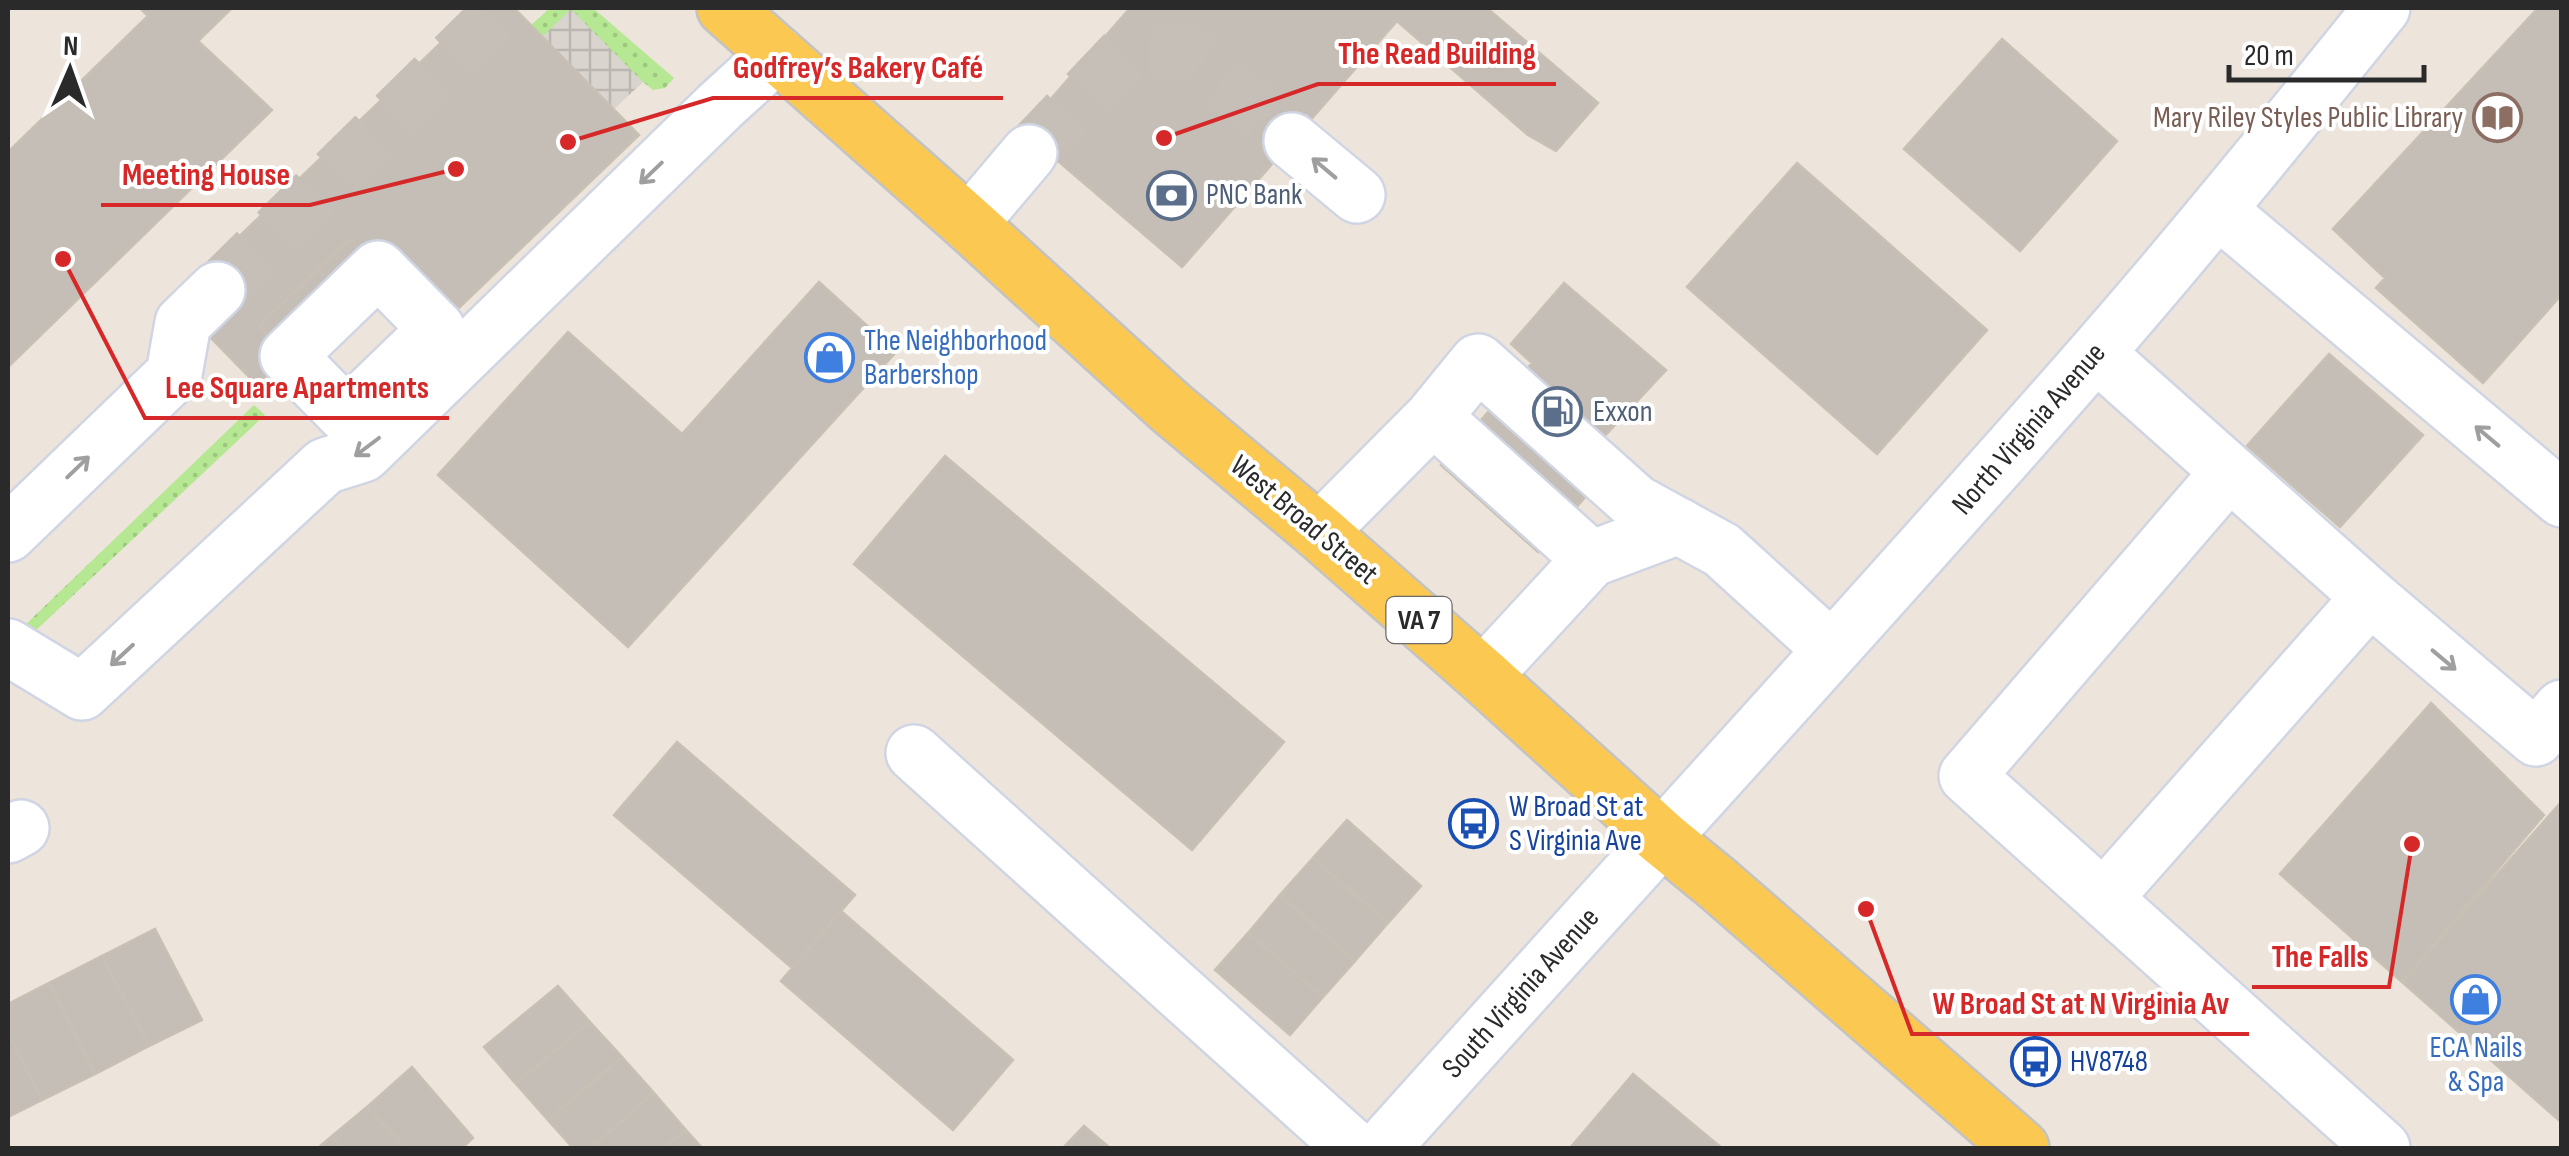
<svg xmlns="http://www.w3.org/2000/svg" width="2569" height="1156" font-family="'Sofia Sans Condensed',sans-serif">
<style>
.grass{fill:url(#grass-dots)}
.plaza{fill:url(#plaza-grid)}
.building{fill:#c5beb7;stroke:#c9c0b4;stroke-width:2.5}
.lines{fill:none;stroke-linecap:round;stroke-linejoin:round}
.minor-tunnel{stroke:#c6bfb8;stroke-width:55;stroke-dasharray:55 28;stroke-linecap:butt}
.minor-casing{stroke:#d0d5e4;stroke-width:60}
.major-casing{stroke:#c3c3c3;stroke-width:60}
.minor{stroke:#fff;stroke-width:55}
.major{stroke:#fbc852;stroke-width:55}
.oneway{stroke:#9f9f9f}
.labels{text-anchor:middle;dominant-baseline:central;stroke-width:8;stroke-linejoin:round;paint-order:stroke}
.shield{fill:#fff;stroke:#6a6a6a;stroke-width:2.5}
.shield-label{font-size:28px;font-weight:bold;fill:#2a2a2a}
.education-label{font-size:30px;fill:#785e54;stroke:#fff;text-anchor:end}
.service-label{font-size:30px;fill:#4e5e75;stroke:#fff;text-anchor:start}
.shop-label{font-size:30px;fill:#366cbe;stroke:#fff;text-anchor:start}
.street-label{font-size:30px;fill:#2a2a2a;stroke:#fff}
.transit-label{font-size:30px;fill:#164399;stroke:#fff;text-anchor:start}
.leader{fill:none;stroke:#d62828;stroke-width:4}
.callout-dot{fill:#d62828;stroke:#fff;stroke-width:4}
.callout-label{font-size:32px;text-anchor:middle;font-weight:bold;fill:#d62828;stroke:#fff;stroke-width:8;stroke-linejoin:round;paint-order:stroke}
</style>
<defs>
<pattern id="grass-dots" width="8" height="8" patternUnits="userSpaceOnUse" patternTransform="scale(2.5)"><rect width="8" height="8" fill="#b6e893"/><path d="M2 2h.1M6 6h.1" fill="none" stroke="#9dc77f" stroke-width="1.8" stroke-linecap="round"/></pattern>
<pattern id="plaza-grid" width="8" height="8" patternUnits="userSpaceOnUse" patternTransform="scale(2.5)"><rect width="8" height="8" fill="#d9d4ce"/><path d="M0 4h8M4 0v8" fill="none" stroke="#bab6b1"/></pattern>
</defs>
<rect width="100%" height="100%" fill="#ede4db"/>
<path class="grass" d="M 550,8 L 593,8 L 674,78 L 665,88 L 653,90 L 643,82 L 542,37 L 531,25 Z
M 254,405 L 265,415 L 31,635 L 23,627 Z"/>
<path class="plaza" d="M 571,9 L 643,82 L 613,110 L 542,37 Z"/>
<path class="building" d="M 140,8 L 232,8 L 198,41 L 272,110 L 8,367 L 8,152 L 148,16 Z
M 477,8 L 514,8 L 639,135 L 437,329 L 350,239 L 259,326 L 288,356 L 257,385 L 206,333 L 201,273 Z
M 1130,8 L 1487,8 L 1598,103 L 1556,151 L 1528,135 L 1397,21 L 1182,267 L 1023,131 Z
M 2538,8 L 2562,8 L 2562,294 L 2483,383 L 2376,288 L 2385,278 L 2333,229 Z
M 2002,39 L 2117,141 L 2020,251 L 1904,149 Z
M 1797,163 L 1987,330 L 1877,454 L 1687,287 Z
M 350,239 L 375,264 L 288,356 L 259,326 Z
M 819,282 L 896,352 L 628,647 L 438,475 L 568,332 L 682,434 Z
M 1564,283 L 1666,370 L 1588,454 L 1610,468 L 1538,552 L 1441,465 L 1532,363 L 1511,344 Z
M 2329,354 L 2423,435 L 2340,527 L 2247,446 Z
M 945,456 L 1284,742 L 1192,850 L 854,564 Z
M 2431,703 L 2544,815 L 2402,982 L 2280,874 Z
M 677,742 L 855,895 L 792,968 L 614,815 Z
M 2562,801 L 2562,1123 L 2402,982 Z
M 1347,820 L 1421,886 L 1388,923 L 1313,858 Z
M 1313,858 L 1388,923 L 1355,961 L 1280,895 Z
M 1280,895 L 1355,961 L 1323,997 L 1248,933 Z
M 841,911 L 1013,1060 L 953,1130 L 781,981 Z
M 155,929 L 202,1020 L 149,1046 L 102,956 Z
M 1248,933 L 1323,997 L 1290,1035 L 1215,970 Z
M 102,956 L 149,1046 L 95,1074 L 49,983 Z
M 49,983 L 95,1074 L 42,1100 L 8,1033 L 8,1004 Z
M 558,986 L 590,1022 L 516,1084 L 484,1047 Z
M 590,1022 L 622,1057 L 548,1120 L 516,1084 Z
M 8,1033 L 42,1100 L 8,1117 Z
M 622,1057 L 654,1093 L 590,1148 L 573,1148 L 548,1120 Z
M 412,1067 L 473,1138 L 462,1148 L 406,1148 L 367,1107 Z
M 1633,1074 L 1712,1140 L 1722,1148 L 1570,1148 Z
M 654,1093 L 686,1130 L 664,1148 L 590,1148 Z
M 367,1107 L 406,1148 L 343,1148 L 332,1136 Z
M 1084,1126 L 1110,1148 L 1063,1148 Z
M 686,1130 L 702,1148 L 664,1148 Z
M 332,1136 L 343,1148 L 318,1148 Z"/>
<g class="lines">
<path class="minor-tunnel" d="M 1029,153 L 1128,49 L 1187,51 L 1292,141
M 217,290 L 504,8"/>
<defs>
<path id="minor" d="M 1292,141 L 1357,195
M 2218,210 L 2562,499
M 969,224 L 1029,153
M 378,269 L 437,329 L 347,416 L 288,356 Z
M 2096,353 L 2370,597 L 2104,898
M 1433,417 L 1591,559 L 1679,526
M 2229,472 L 1967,776 L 2382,1148
M 1319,532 L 1433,417 L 1478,362 L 1636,503 L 1722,550 L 1831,649
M 8,534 L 174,374 L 183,323 L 217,290
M 2370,597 L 2536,738 L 2562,708
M 8,647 L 82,692 L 325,466 L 363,454 L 721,105 L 777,54
M 1483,676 L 1591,559
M 914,753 L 1353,1148
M 8,835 L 21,828
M 1382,1148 C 1619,883 1861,622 2095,354 C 2194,241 2288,125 2382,8"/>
<path id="major" d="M 725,8 L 969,224 L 1170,407 L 1319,532 L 1483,676 L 1663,839 L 1718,884 L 2021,1148"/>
</defs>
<use href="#minor" class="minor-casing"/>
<use href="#major" class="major-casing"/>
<use href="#minor" class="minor"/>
<use href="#major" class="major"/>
</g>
<defs><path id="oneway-shaft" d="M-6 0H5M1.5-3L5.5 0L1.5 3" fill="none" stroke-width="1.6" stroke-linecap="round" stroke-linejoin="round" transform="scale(2.5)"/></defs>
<g class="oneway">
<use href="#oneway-shaft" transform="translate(1324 168) rotate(-140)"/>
<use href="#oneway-shaft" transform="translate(651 173) rotate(136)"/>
<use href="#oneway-shaft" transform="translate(2487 436) rotate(-140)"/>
<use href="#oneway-shaft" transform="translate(367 447) rotate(143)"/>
<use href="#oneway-shaft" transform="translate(78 467) rotate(-44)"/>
<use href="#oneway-shaft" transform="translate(122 655) rotate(137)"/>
<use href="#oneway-shaft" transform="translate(2444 660) rotate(40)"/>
</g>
<defs>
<symbol id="library-ring" viewBox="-11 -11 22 22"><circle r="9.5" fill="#fff" stroke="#8d6e63" stroke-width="1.5"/><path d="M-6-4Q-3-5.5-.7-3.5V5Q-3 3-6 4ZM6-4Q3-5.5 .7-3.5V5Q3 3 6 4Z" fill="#8d6e63"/></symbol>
<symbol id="bank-ring" viewBox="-11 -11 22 22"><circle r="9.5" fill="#fff" stroke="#5c6f8a" stroke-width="1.5"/><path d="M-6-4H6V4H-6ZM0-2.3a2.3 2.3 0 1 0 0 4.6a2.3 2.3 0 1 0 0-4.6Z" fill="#5c6f8a"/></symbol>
<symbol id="shop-ring" viewBox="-11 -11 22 22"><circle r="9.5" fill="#fff" stroke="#3f7fe0" stroke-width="1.5"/><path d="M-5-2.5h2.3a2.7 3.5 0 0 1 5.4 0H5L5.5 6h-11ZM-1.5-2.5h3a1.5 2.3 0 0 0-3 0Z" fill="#3f7fe0"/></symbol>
<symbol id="fuel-ring" viewBox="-11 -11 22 22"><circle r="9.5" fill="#fff" stroke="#5c6f8a" stroke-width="1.5"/><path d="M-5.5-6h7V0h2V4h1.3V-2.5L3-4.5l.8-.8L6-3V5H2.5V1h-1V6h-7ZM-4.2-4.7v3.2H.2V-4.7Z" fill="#5c6f8a"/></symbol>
<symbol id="bus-ring" viewBox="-11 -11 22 22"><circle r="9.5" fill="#fff" stroke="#1a4fb4" stroke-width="1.5"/><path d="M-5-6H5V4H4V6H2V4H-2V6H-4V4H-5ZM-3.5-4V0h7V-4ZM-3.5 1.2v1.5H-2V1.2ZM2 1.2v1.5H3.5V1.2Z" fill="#1a4fb4"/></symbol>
</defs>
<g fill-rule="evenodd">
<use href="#library-ring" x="2470" y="90" width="55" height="55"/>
<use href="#bank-ring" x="1144" y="168" width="55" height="55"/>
<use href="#shop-ring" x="802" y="330" width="55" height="55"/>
<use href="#fuel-ring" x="1530" y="384" width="55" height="55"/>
<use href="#bus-ring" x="1446" y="796" width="55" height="55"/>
<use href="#shop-ring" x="2448" y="972" width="55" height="55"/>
<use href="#bus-ring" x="2008" y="1034" width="55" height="55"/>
</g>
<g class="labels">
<rect class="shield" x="1386.5" y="597" width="65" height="46" rx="8"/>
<g class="shield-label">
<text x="1419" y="620">VA 7</text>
</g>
<g class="education-label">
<text x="2463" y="118">Mary Riley Styles Public Library</text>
</g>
<g class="service-label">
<text x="1206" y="195">PNC Bank</text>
<text x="1593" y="412">Exxon</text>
</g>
<g class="shop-label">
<text x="864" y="341">The Neighborhood<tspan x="864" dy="34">Barbershop</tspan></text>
<text x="2476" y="1048" text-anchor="middle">ECA Nails<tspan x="2476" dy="34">&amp; Spa</tspan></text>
</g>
<g class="street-label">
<text transform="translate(2029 429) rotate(-49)">North Virginia Avenue</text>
<text transform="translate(1304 520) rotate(40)">West Broad Street</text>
<text transform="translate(1521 993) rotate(-48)">South Virginia Avenue</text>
</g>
<g class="transit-label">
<text x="1509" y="807">W Broad St at<tspan x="1509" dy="34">S Virginia Ave</tspan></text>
<text x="2070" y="1062">HV8748</text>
</g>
</g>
<path class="leader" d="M1164 138L1318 84H1556M568 142L713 98H1003M456 169L310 205H101M63 259L145 418H449M2412 844L2389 987H2252M1866 909L1912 1034H2249"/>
<g class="callout-dot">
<circle cx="1164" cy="138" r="10"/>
<circle cx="568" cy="142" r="10"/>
<circle cx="456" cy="169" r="10"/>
<circle cx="63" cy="259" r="10"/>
<circle cx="2412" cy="844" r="10"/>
<circle cx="1866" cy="909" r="10"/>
</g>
<g class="callout-label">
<text x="1437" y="64">The Read Building</text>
<text x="858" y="78">Godfrey’s Bakery Café</text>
<text x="206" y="185">Meeting House</text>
<text x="297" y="398">Lee Square Apartments</text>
<text x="2320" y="967">The Falls</text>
<text x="2081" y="1014">W Broad St at N Virginia Av</text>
</g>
<rect width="2569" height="1156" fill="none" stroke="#2a2a2a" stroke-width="20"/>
<g transform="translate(70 70) rotate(2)" stroke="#ffffff" stroke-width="8" paint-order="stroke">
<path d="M0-8L18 38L0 25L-18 38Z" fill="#2a2a2a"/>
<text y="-15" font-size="28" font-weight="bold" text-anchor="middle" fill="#2a2a2a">N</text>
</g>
<path d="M2229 65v15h195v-15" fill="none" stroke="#2a2a2a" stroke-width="5"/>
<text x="2244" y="65" font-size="30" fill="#2a2a2a" stroke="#ffffff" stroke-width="8" paint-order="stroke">20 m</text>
</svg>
